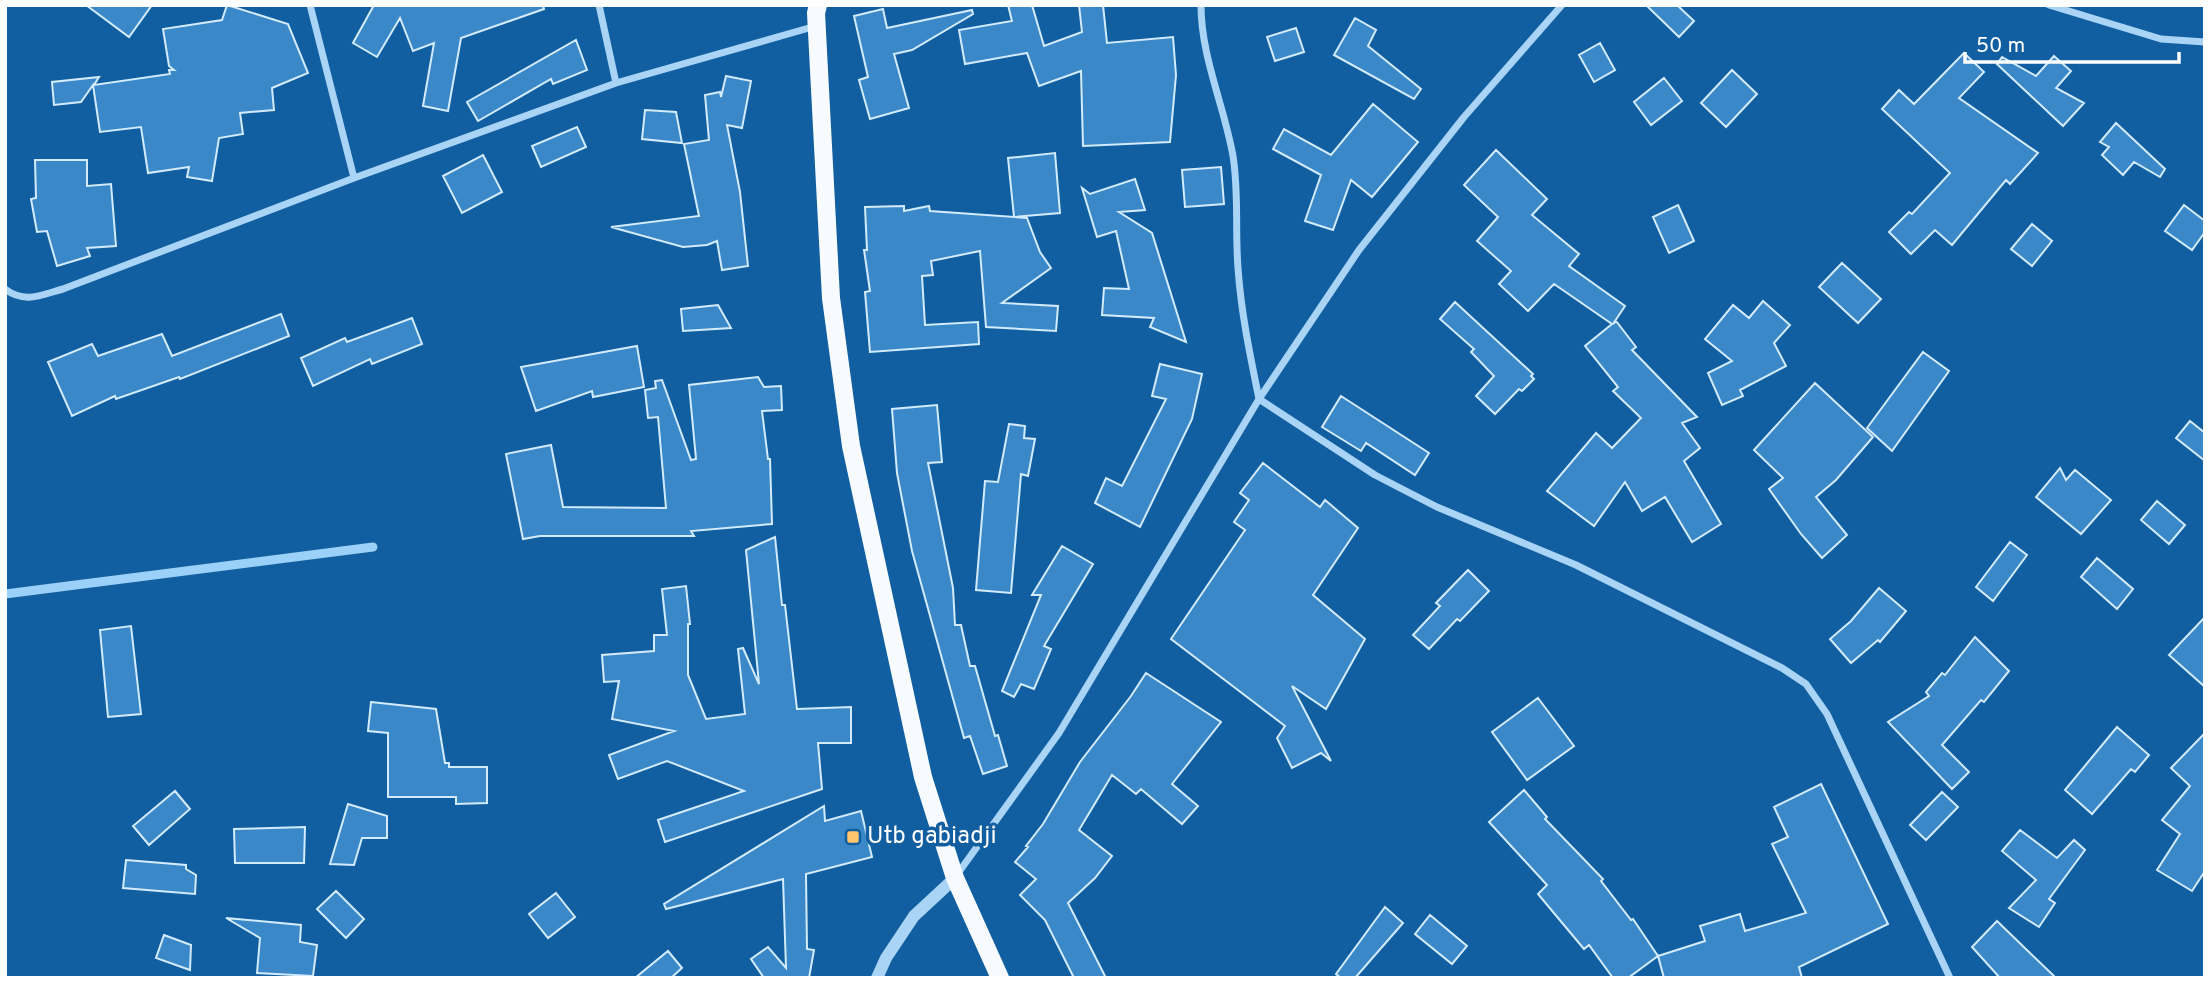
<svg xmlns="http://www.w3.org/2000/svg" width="2210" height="983" font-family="Overpass,sans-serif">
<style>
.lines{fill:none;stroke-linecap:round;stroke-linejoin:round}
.stream{stroke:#9bd0f8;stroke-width:9}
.building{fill:#3a88c7;stroke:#d2ebfe;stroke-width:2}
.minor{stroke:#a9d4f5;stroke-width:7}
.tertiary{stroke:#a9d4f5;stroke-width:12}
.primary{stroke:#f7fbff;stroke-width:18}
.poi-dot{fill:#ffc56d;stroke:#115fa0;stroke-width:2.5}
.labels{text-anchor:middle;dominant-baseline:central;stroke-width:7;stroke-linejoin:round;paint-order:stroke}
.poi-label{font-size:24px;fill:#fff;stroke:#115fa0;text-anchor:start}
</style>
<rect width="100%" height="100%" fill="#115fa0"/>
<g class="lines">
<path class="stream" d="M 5,594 L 373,547"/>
</g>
<path class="building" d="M 86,5 L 152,5 L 129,37 Z
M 227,5 L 288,24 L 308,73 L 272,88 L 274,110 L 240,113 L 243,134 L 219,138 L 212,181 L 187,177 L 189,167 L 148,173 L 141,127 L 100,132 L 93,85 L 81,102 L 54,105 L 52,82 L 99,77 L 94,85 L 170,74 L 169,70 L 174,70 L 169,66 L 163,29 L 222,20 Z
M 374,5 L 543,5 L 544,9 L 461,38 L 448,111 L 423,106 L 434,43 L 413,51 L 400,18 L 377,57 L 353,43 Z
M 1008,5 L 1032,5 L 1044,46 L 1082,32 L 1079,5 L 1103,5 L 1107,43 L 1173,37 L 1176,75 L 1170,142 L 1083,146 L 1081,71 L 1039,86 L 1027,53 L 965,64 L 959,30 L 1012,21 Z
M 1646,5 L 1677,5 L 1694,21 L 1679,37 Z
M 883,9 L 887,28 L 972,10 L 973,14 L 912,50 L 894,54 L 909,108 L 870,119 L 859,80 L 868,77 L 854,16 Z
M 1355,18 L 1376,30 L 1368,46 L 1421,89 L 1414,99 L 1334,55 Z
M 1296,28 L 1304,52 L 1275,61 L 1267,37 Z
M 576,40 L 587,70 L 553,84 L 551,79 L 478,121 L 467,102 Z
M 1600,43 L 1615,70 L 1594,82 L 1579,55 Z
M 1964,53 L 1984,72 L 1959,98 L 2038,153 L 2010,184 L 2006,180 L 1952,245 L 1935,230 L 1911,254 L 1889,232 L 1909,212 L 1912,214 L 1950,173 L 1882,109 L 1899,90 L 1914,104 Z
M 2054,56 L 2071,71 L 2056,88 L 2084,103 L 2063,126 L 1997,64 L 2002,57 L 2036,76 Z
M 1732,70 L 1757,94 L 1726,127 L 1701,103 Z
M 726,76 L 751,81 L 742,128 L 727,125 L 740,192 L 748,266 L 722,270 L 717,241 L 707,245 L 683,247 L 611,227 L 699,216 L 684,144 L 709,140 L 705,95 L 720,92 L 721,97 Z
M 1664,78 L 1682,101 L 1651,125 L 1634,102 Z
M 1373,104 L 1418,142 L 1372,197 L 1351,180 L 1333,230 L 1305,221 L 1321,175 L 1273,149 L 1284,129 L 1331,155 Z
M 645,110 L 676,112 L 682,143 L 642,139 Z
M 2116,123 L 2165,169 L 2160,177 L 2134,162 L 2123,175 L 2102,155 L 2109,147 L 2100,142 Z
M 577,127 L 586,147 L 541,167 L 532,146 Z
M 1496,150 L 1547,199 L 1532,215 L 1579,254 L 1569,266 L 1625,306 L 1613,324 L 1616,321 L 1636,347 L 1632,350 L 1697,417 L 1682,423 L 1700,448 L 1684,461 L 1721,524 L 1692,542 L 1665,497 L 1642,511 L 1625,482 L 1594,526 L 1547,491 L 1596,433 L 1612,448 L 1641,418 L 1613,391 L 1618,387 L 1585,346 L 1612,324 L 1554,284 L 1528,311 L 1499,284 L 1511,271 L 1477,241 L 1498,217 L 1464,185 Z
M 1055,153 L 1060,213 L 1014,217 L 1027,218 L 1040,252 L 1051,268 L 1002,303 L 1058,306 L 1056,331 L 986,327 L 980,251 L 931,261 L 933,275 L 922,276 L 925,325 L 978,322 L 979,344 L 870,352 L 865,292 L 870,291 L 864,250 L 867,250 L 865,207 L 904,206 L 904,211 L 929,206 L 930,211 L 1014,217 L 1008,158 Z
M 483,155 L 502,192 L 462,213 L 443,176 Z
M 35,160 L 87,160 L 87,186 L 111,184 L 116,246 L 87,248 L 90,256 L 57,266 L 47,231 L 37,232 L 31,199 L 36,198 Z
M 1221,167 L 1224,204 L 1185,207 L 1182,170 Z
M 1135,179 L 1145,210 L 1119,212 L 1152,233 L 1186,342 L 1150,327 L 1154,318 L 1102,315 L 1104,288 L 1129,289 L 1116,231 L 1097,237 L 1082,188 L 1090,194 Z
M 1678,205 L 1694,241 L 1669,253 L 1653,217 Z
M 2184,205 L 2205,221 L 2205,232 L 2192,250 L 2165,231 Z
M 2032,224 L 2052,241 L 2032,266 L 2011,249 Z
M 1842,263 L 1881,299 L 1858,323 L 1819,287 Z
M 1763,301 L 1790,325 L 1774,343 L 1786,366 L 1740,390 L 1743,396 L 1722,405 L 1708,373 L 1732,361 L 1705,339 L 1733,305 L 1749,318 Z
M 1455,302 L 1533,374 L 1531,376 L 1534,379 L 1522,391 L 1519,389 L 1495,414 L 1476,396 L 1494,376 L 1471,352 L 1474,349 L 1440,319 Z
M 718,305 L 731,328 L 683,331 L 681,309 Z
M 281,314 L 289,336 L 180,379 L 179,377 L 116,399 L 115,396 L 72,416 L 48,362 L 92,344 L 98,356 L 162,334 L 172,356 Z
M 412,318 L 422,344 L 372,364 L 370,359 L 313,386 L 301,358 L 345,338 L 347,342 Z
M 637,346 L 644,387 L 593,397 L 592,391 L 536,411 L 521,367 Z
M 1923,352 L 1949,371 L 1892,451 L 1867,428 Z
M 1160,364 L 1202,374 L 1192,419 L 1140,527 L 1095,503 L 1106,478 L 1122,486 L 1166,399 L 1152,396 Z
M 758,377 L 764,387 L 781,386 L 782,410 L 762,411 L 768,459 L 770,459 L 772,524 L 691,531 L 694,536 L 540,536 L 523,539 L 506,454 L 551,445 L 563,507 L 666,508 L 658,417 L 648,418 L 645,390 L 656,388 L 655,381 L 662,380 L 691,460 L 696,459 L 689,385 Z
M 1815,383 L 1873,437 L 1836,480 L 1816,497 L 1847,535 L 1822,558 L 1801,534 L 1769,489 L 1783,478 L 1754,450 Z
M 1341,396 L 1429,453 L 1415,475 L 1366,443 L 1361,451 L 1322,427 Z
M 937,405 L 942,462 L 928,463 L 953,588 L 955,625 L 961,625 L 970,666 L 975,666 L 995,736 L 998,735 L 1007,766 L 983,774 L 970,736 L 964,738 L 912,551 L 897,473 L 892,409 Z
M 2190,421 L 2205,433 L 2205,461 L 2176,438 Z
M 1009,424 L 1025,426 L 1024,438 L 1035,439 L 1028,476 L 1021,474 L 1011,593 L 976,590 L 985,481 L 998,482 Z
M 1263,463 L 1320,507 L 1325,500 L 1358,528 L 1313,595 L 1365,639 L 1326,709 L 1292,686 L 1331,761 L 1321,753 L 1292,768 L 1277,738 L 1285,726 L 1171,639 L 1245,530 L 1234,522 L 1249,500 L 1240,493 Z
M 2060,468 L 2066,480 L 2075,470 L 2111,500 L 2081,534 L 2036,497 Z
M 2157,501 L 2185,525 L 2169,544 L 2141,520 Z
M 775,537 L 782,605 L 785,605 L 797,709 L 851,707 L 851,743 L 818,743 L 822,789 L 665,842 L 658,820 L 744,791 L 667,761 L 618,779 L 609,755 L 674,731 L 612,719 L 619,681 L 604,682 L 602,655 L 654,651 L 654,635 L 667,635 L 662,589 L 686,586 L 690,624 L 688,624 L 688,675 L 706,719 L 745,714 L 738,649 L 743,648 L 759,684 L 746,550 Z
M 2010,542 L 2027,555 L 1993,601 L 1976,587 Z
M 1062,546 L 1093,564 L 1044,646 L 1051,649 L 1034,689 L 1021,684 L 1014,697 L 1002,691 L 1041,595 L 1032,595 Z
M 2097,558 L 2133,589 L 2117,609 L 2081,577 Z
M 1468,570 L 1489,591 L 1460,621 L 1457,619 L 1429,649 L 1413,635 L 1440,606 L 1436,603 Z
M 1879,588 L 1906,611 L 1880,642 L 1878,640 L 1851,663 L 1830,639 L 1851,621 Z
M 2205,617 L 2205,687 L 2169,655 Z
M 131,626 L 141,714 L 108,717 L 100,630 Z
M 1975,637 L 2009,671 L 1984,702 L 1981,700 L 1942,745 L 1969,772 L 1952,789 L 1888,722 L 1929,696 L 1926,692 L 1942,673 L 1945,675 Z
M 1146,673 L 1221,722 L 1172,784 L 1198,806 L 1182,824 L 1141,789 L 1136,794 L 1112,775 L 1079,830 L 1112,856 L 1095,878 L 1068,903 L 1106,978 L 1074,978 L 1045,920 L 1020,895 L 1036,879 L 1015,862 L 1028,847 L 1026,846 L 1043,824 L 1080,762 L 1131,696 Z
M 1538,698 L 1574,746 L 1527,780 L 1492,732 Z
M 371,702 L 436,709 L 445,763 L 449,763 L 449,767 L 487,767 L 487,803 L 456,804 L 456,797 L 388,797 L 388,733 L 368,731 Z
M 2117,727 L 2149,755 L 2135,772 L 2131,769 L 2092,814 L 2065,790 Z
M 2205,733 L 2205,871 L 2192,891 L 2157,870 L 2180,834 L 2162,820 L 2190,786 L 2171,768 Z
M 1821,784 L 1888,924 L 1799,967 L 1802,978 L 1664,978 L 1658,956 L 1628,978 L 1613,978 L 1589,945 L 1584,949 L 1538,894 L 1547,885 L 1489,822 L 1524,790 L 1547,817 L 1545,819 L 1603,879 L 1601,881 L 1631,920 L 1633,919 L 1658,956 L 1705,941 L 1700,926 L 1740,914 L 1745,931 L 1806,913 L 1772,844 L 1788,837 L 1774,807 Z
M 175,791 L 190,809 L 149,845 L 133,826 Z
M 1942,792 L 1958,807 L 1926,840 L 1910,825 Z
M 348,804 L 387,816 L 387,838 L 362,838 L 354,865 L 330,864 Z
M 824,806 L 825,821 L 861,811 L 872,857 L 806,874 L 807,949 L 814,950 L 809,978 L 764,978 L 751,959 L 768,947 L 786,968 L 783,879 L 666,909 L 664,904 Z
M 305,827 L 304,863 L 235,863 L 234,829 Z
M 2020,830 L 2057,858 L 2074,840 L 2085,850 L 2049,899 L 2055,903 L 2039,927 L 2009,908 L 2036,880 L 2002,851 Z
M 126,860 L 186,865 L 186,869 L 196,875 L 195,894 L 123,888 Z
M 336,891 L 364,919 L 346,938 L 317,909 Z
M 556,893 L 575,917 L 548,938 L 529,914 Z
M 1385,907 L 1403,923 L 1355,978 L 1341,978 L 1336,974 Z
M 1430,915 L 1467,946 L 1452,964 L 1415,934 Z
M 226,918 L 301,925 L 300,942 L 317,945 L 313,976 L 257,973 L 260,938 Z
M 1997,921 L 2031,954 L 2056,978 L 2000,978 L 1972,947 Z
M 164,935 L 191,945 L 190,970 L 156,958 Z
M 668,951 L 682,968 L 671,978 L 635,978 Z"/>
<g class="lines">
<path class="minor" d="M 310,5 L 354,178
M 599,5 L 616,83
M 1562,5 L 1464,117 L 1359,250 L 1259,399 L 1375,475 L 1437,507 L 1576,565 L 1782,668 L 1806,684 L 1827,714 L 1950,978
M 2049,5 L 2161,39 L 2205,42
M 5,289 C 25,304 41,295 63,289 L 354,178 L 616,83 L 816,26
M 956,876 L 1059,733 L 1259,399 C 1250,355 1241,312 1238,268 C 1235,230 1239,193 1233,156 C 1224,105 1201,57 1201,5"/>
<path class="tertiary" d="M 877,978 L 886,958 L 914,916 L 955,878"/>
<path class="primary" d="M 818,5 L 816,13 L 831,298 L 851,446 L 923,777 L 955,878 L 1000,978"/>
</g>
<rect class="poi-dot" x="846" y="830" width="14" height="14" rx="3.5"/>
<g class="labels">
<g class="poi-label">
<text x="867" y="837">Utb gabiadji</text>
</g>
</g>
<rect width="2210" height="983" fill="none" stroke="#ffffff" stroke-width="14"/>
<path d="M1965 52v10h214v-10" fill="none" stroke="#ffffff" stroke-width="3.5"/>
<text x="1976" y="52" font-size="21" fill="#ffffff" stroke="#115fa0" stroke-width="5" paint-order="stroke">50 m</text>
</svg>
